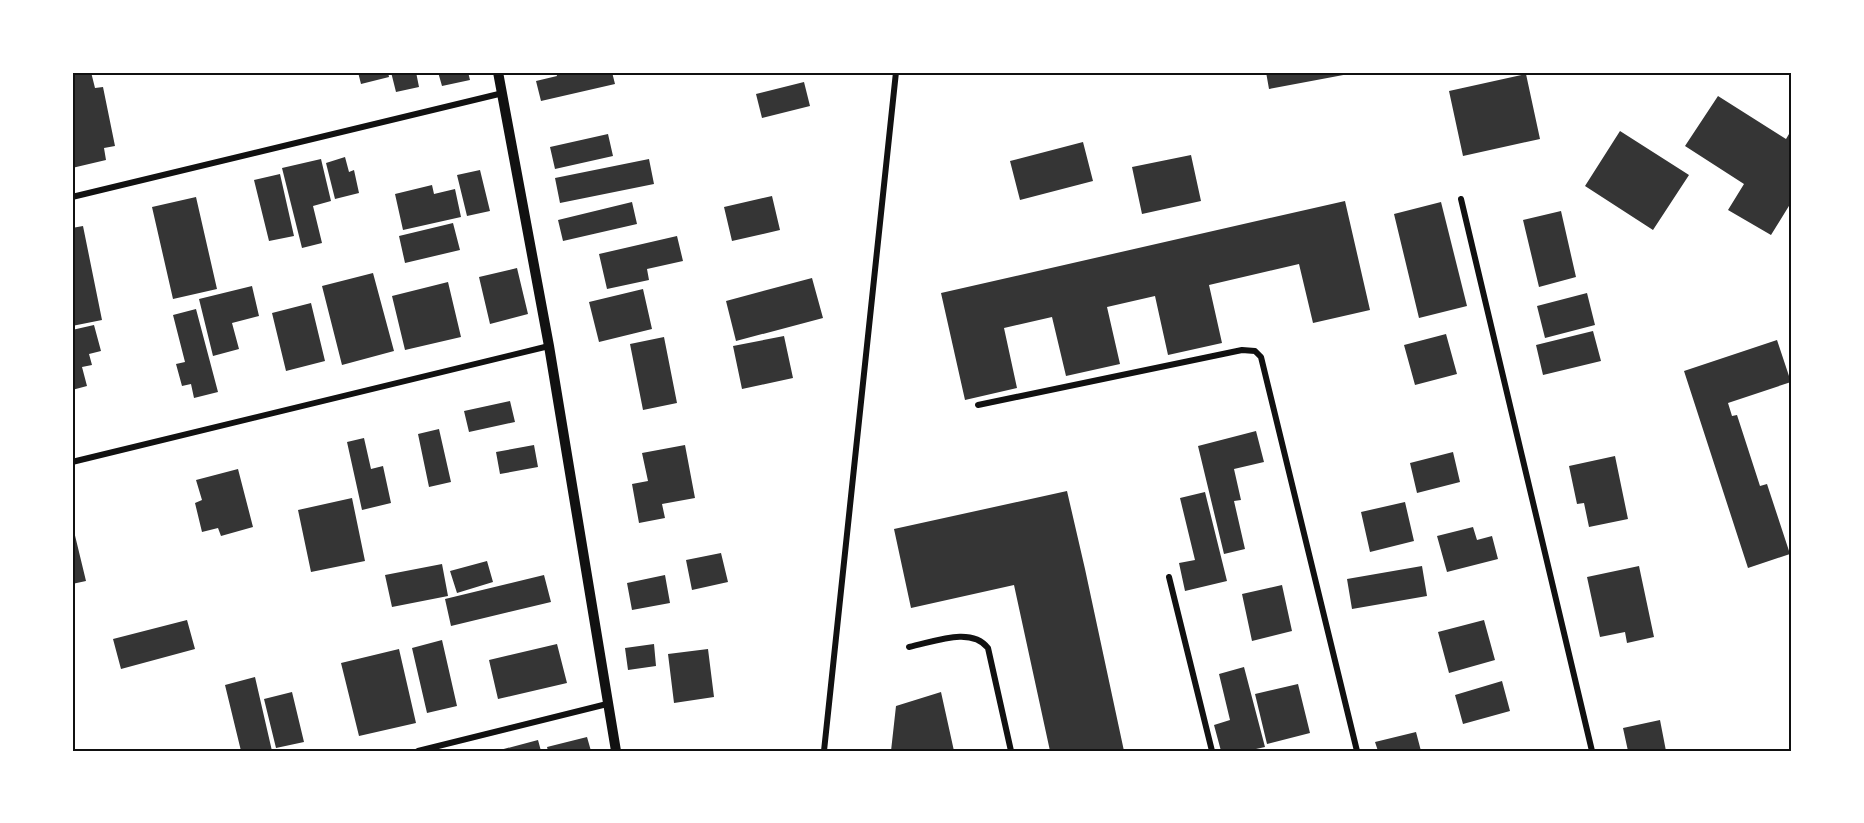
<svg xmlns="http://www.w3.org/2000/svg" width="1864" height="823" font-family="'DejaVu Sans',sans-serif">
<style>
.building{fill:#353535}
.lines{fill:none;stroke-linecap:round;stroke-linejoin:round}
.minor{stroke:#111;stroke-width:6}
.tertiary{stroke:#111;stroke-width:10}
.neatline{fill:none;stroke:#111;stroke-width:2}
</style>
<rect width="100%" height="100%" fill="#fff"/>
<path class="building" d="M 72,72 L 91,72 L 95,88 L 103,87 L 115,146 L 104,148 L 106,160 L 72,168 Z
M 358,72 L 388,72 L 389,77 L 361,84 Z
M 391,72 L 416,72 L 419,87 L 396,92 Z
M 438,72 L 468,72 L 470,80 L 442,86 Z
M 556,72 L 612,72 L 615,84 L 541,101 L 536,81 L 557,76 Z
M 1266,72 L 1354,72 L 1354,73 L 1269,89 Z
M 1526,74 L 1540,139 L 1463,156 L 1449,91 Z
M 804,82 L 810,106 L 762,118 L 756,94 Z
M 1718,96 L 1786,139 L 1792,129 L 1792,201 L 1771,235 L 1728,210 L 1744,184 L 1685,146 Z
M 1620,131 L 1689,175 L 1653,230 L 1585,186 Z
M 608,134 L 613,156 L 555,169 L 550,147 Z
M 1083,142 L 1093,181 L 1020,200 L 1010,161 Z
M 1191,155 L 1201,201 L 1142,214 L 1132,167 Z
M 345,157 L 349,172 L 354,170 L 359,193 L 335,199 L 326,163 Z
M 321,159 L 331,201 L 313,206 L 322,243 L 302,248 L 282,168 Z
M 649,159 L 654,184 L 560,203 L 555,178 Z
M 480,170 L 490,211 L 467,216 L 457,175 Z
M 280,174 L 294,236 L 269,241 L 254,180 Z
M 432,185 L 434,194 L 455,189 L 461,217 L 403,230 L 395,194 Z
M 772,196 L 780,230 L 732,241 L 724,207 Z
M 196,197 L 217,289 L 173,299 L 152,207 Z
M 1345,201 L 1370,310 L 1313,323 L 1299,264 L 1209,285 L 1222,343 L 1168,355 L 1155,296 L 1107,307 L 1120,364 L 1066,376 L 1052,317 L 1004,328 L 1017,388 L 965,400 L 941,293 Z
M 632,202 L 637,224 L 563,241 L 558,220 Z
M 1441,202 L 1467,306 L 1419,318 L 1394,214 Z
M 1561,211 L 1576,277 L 1539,287 L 1523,220 Z
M 453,223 L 460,250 L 405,263 L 399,236 Z
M 83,226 L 102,320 L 72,326 L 72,228 Z
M 677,236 L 683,261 L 647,269 L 649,280 L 607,289 L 599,254 Z
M 517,268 L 528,314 L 490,324 L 479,277 Z
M 373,273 L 394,351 L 342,365 L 322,286 Z
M 812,278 L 823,318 L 736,341 L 726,301 Z
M 448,282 L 461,337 L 405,350 L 392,296 Z
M 252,286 L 259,316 L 232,323 L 239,349 L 213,356 L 199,299 Z
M 643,289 L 652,329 L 599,342 L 589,302 Z
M 1587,293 L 1595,325 L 1545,338 L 1537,306 Z
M 311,303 L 325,361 L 286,371 L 272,313 Z
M 196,309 L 218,392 L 194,398 L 191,384 L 182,386 L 176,364 L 185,362 L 173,315 Z
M 94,325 L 101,351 L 89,354 L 92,365 L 82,367 L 87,386 L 72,390 L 72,330 Z
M 1593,331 L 1601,361 L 1543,375 L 1536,345 Z
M 1446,334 L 1457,374 L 1415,385 L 1404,345 Z
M 784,336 L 793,378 L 742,389 L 733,346 Z
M 664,337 L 677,403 L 643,410 L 630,344 Z
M 1777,340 L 1791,382 L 1728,403 L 1732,416 L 1737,415 L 1760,486 L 1767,484 L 1790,554 L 1748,568 L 1684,371 Z
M 510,401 L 515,422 L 469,432 L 464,411 Z
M 439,429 L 451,482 L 429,487 L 418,434 Z
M 1256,431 L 1264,462 L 1234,469 L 1241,500 L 1234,501 L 1245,549 L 1224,554 L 1198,446 Z
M 364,438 L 371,469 L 383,466 L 391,503 L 362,510 L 347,442 Z
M 534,445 L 538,467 L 500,474 L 496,452 Z
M 685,445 L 695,498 L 662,504 L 665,518 L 639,523 L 632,484 L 648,481 L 642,453 Z
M 1453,452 L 1460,482 L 1417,493 L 1410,463 Z
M 1615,456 L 1628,519 L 1589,527 L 1584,503 L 1577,504 L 1569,466 Z
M 238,469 L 253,527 L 221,536 L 218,528 L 202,532 L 195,503 L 202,500 L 196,480 Z
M 1067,491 L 1085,569 L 1124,751 L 1050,751 L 1014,585 L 911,608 L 894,529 Z
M 1205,492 L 1227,581 L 1185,591 L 1179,563 L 1195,560 L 1180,498 Z
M 352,498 L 365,561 L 311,572 L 298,510 Z
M 1405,502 L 1414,541 L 1370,552 L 1361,512 Z
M 72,523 L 86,581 L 72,584 Z
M 1473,527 L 1477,540 L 1492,536 L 1498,559 L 1447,572 L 1437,536 Z
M 721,553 L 728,582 L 692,590 L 686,560 Z
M 487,561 L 493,582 L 457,593 L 450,571 Z
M 442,564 L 448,596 L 392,607 L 385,575 Z
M 1422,566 L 1427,596 L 1352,609 L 1347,579 Z
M 1639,566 L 1654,637 L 1627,643 L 1625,632 L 1600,637 L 1587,577 Z
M 544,575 L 551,602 L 451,626 L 445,599 Z
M 665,575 L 670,603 L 632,610 L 627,583 Z
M 1282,585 L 1292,631 L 1252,641 L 1242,594 Z
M 187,620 L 195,649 L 121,669 L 113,639 Z
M 1484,620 L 1495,660 L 1449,673 L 1438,632 Z
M 442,640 L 457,706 L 427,713 L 412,648 Z
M 557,644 L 567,683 L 498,699 L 489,660 Z
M 654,644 L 656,666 L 628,670 L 625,648 Z
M 399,649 L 416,723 L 359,736 L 341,663 Z
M 708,649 L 714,697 L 674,703 L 668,654 Z
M 1244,667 L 1265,747 L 1247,751 L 1221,751 L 1214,725 L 1230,720 L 1219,674 Z
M 255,677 L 272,751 L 241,751 L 225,685 Z
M 1502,681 L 1510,711 L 1463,724 L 1455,695 Z
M 1298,684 L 1310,733 L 1267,744 L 1255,694 Z
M 292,692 L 304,742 L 276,748 L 264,699 Z
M 941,692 L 954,751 L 891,751 L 896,706 Z
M 1660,720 L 1666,751 L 1628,751 L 1623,728 Z
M 1416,732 L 1421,751 L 1378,751 L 1375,742 Z
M 587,737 L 591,751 L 548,751 L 547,747 Z
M 538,740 L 541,751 L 500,751 L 500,750 Z"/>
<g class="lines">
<path class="minor" d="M 72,197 L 503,93
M 1461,199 L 1592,751
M 978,405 L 1242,350 L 1255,351 L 1261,357 L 1357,751
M 72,462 L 549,346
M 1169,577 L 1212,751
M 909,647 C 934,642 971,626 988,648 L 1011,751
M 418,751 L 607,704
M 824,751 L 896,72"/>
<path class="tertiary" d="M 498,72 L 549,346 L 616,751"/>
</g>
<rect width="1864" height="823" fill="none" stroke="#ffffff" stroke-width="147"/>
<rect x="74" y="74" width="1716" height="676" class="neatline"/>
</svg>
